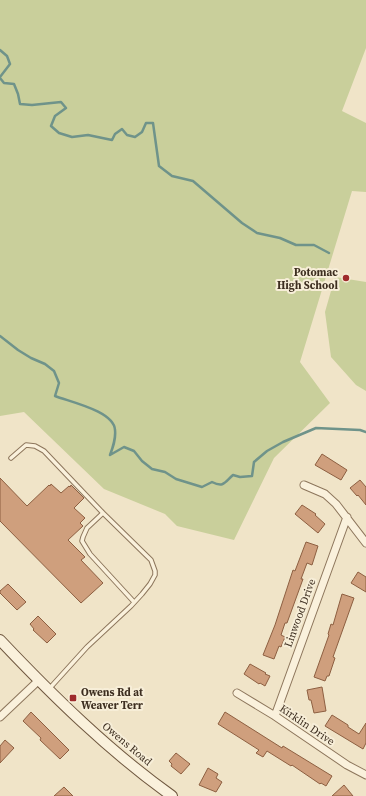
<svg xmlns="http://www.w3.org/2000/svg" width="366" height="796" font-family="'Source Serif 4',serif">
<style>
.green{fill:#c9cf9b}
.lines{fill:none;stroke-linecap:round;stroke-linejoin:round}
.stream{stroke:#6f938a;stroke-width:2.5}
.building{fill:#cf9f7d;stroke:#8d5f41}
.lane-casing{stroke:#8d765c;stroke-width:5.5}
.street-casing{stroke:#8d765c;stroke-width:9}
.secondary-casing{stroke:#6f573f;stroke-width:12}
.lane{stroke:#faf1dc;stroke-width:3.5}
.street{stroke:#faf1dc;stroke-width:7}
.secondary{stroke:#faf1dc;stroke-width:10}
.poi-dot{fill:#9e2a2b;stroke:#f7eed8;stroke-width:1.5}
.labels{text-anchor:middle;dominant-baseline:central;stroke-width:4;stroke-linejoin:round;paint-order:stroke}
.poi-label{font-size:11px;font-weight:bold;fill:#3d2e20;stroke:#f7eed8;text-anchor:end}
.street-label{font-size:11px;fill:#3d2e20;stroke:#f7eed8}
</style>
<rect width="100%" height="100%" fill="#f0e4c8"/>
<path class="green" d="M 0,0 L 366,0 L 366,48 L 342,111 L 366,123 L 366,192 L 352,191 L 300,362 L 330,403 L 274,458 L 234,540 L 177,526 L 165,514 L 104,489 L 24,412 L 0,416 Z
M 335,277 L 366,282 L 366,391 L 356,385 L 331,357 L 325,312 Z"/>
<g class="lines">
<path class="stream" d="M 0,50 L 7,56 L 10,64 L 0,77
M 0,78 L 4,83 L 14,84 L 18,94 L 20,104 L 32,105 L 61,102 L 66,108 L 55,116 L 51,126 L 59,133 L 72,137 L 88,135 L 112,140 L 115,134 L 122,129 L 127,135 L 135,137 L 142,132 L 146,123 L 153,123 L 159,166 L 172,176 L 193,181 L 242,223 L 257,233 L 280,238 L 296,245 L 314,245 L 329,253
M 0,336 L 18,350 L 31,358 L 45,364 L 54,371 L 59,383 L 55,396 C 70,402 114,411 115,430 C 116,439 113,447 110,455 L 124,447 L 134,451 L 142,461 L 152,469 L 165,472 L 176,479 L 202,487 L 212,482 C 224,488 225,482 233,475 L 240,477 L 252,476 L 254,462 L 267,451 L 283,442 L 316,428 L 360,430 L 366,432"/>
</g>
<path class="building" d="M 322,454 L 347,470 L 341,480 L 315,465 Z
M 0,478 L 27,506 L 49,485 L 50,486 L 51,484 L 61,493 L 69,486 L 70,487 L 71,485 L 84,498 L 74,508 L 85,518 L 80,523 L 83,526 L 68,540 L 85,557 L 81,560 L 103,583 L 81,603 L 0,521 Z
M 360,480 L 366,487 L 366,505 L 358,495 L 357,496 L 350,488 Z
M 302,505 L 316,514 L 315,515 L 325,524 L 318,533 L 295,514 Z
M 306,542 L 318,546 L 312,565 L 307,563 L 301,579 L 303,579 L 287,623 L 285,623 L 281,635 L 285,637 L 281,647 L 279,646 L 274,659 L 263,655 L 275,625 L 293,570 L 295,571 Z
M 358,572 L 366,577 L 366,592 L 351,583 Z
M 8,584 L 26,602 L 17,610 L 0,593 L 0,591 Z
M 342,594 L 354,598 L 333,657 L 335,658 L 329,676 L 327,676 L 325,681 L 314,677 L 329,635 L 328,634 L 331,624 L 333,625 Z
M 38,616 L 56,634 L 47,643 L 33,630 L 34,629 L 30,624 Z
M 250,664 L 266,673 L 265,674 L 270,676 L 265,686 L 260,683 L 259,684 L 244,674 Z
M 322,687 L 326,711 L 314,713 L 311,700 L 309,700 L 307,690 Z
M 31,712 L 69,750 L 60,759 L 40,740 L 41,738 L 23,721 Z
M 225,712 L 282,748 L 283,746 L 332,776 L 326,786 L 321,783 L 320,784 L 292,765 L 291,766 L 267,751 L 263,757 L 256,753 L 259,750 L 218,724 Z
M 332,715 L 348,725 L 348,727 L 359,734 L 366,723 L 366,743 L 363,749 L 325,726 Z
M 5,740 L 14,748 L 0,763 L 0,746 Z
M 176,753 L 190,764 L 181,774 L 171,766 L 172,764 L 169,761 Z
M 208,768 L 218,774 L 216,778 L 222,782 L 216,792 L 199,785 Z
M 344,785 L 353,796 L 332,796 Z
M 64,787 L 73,796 L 54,796 Z"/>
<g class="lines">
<defs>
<path id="lane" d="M 11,458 L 26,445 L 35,446 L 44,451 L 103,513 L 151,560 L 155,571 L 155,575 L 150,584 L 142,594 L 131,606 L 87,647 L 49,689
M 103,513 L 87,528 L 83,537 L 82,541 L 90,554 L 134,602"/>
<path id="street" d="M 304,485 L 325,494 L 336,504 L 366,543
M 237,693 L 275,716 L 347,765 L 366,775
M 275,716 L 347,517
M 0,717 L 38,681"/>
<path id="secondary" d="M 0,640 C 53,696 109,751 172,796"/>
</defs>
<use href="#lane" class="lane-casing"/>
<use href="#street" class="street-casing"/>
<use href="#secondary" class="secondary-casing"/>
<use href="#lane" class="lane"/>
<use href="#street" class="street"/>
<use href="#secondary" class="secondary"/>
</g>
<g class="poi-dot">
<circle cx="346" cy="278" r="4"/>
<rect x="69" y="694" width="8" height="8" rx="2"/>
</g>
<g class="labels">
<g class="poi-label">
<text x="338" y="272">Potomac<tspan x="338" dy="13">High School</tspan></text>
<text x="81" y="692" text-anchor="start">Owens Rd at<tspan x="81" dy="13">Weaver Terr</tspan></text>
</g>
<g class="street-label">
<text transform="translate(300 613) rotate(-70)">Linwood Drive</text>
<text transform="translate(307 725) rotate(34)">Kirklin Drive</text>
<text transform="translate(127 744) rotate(40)">Owens Road</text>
</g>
</g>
</svg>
